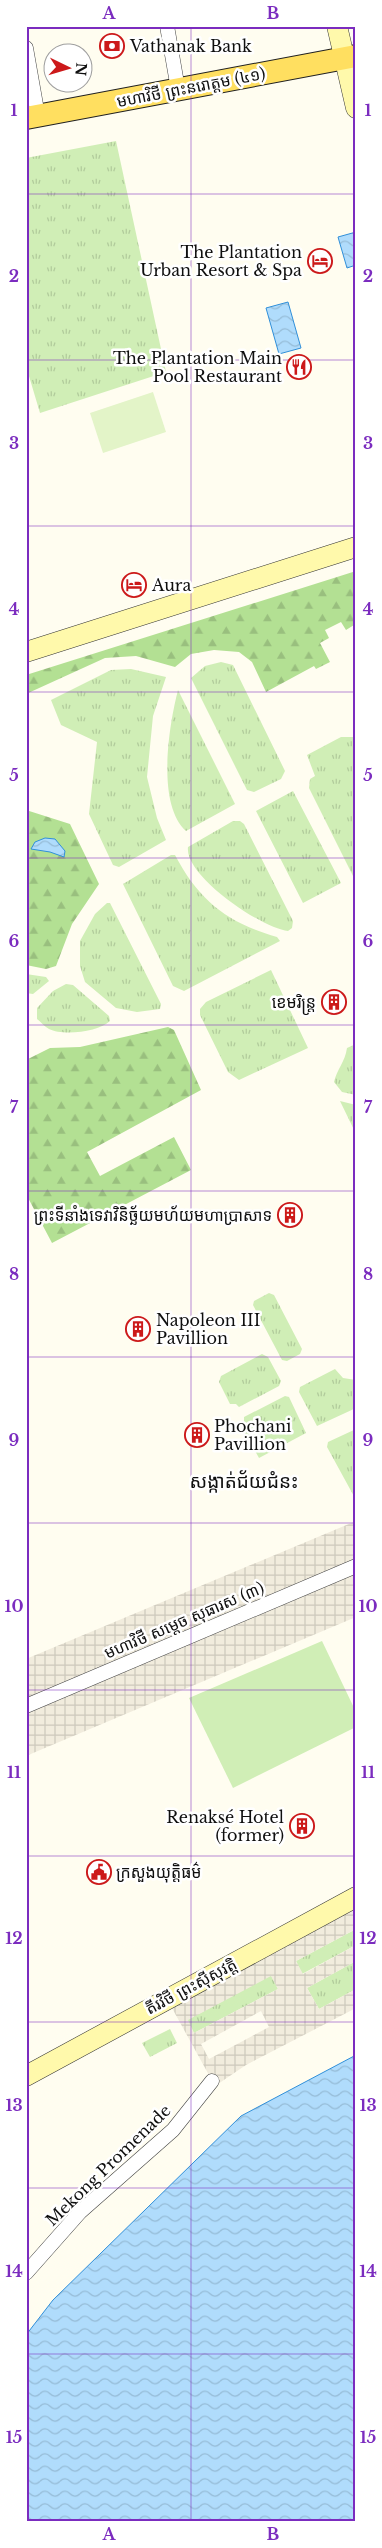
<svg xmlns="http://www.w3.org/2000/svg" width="382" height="2548" font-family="'Libre Baskerville','Noto Sans Khmer',serif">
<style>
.grass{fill:url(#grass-tufts)}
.forest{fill:url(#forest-firs)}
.garden{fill:#d0eeb6}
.pitch{fill:#e3f4c8}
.plaza{fill:url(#plaza-grid);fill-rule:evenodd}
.water{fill:url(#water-waves);stroke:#308fd9}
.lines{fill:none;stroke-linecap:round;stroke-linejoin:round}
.street-casing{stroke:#424242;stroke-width:15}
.secondary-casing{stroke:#313131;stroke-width:21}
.primary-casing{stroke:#202020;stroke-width:24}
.street{stroke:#fff;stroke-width:14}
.secondary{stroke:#fff9ab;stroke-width:20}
.primary{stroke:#ffdf60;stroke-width:22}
.grid{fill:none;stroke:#7b2cbf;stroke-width:1;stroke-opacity:0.55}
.labels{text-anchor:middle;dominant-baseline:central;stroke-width:5;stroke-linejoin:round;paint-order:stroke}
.poi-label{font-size:16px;fill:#0f0f0f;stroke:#fff;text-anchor:start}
.street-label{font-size:16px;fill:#0f0f0f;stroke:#fff}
.quarter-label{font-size:19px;fill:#0f0f0f;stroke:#fff}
.neatline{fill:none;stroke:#7b2cbf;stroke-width:2}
.grid-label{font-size:16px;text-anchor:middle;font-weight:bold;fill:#7b2cbf}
</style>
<defs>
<pattern id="grass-tufts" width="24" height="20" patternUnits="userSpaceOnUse" patternTransform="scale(1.25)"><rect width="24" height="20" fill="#d0eeb6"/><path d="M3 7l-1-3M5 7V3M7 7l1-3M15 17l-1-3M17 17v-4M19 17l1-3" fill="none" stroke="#b1cb9b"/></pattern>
<pattern id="forest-firs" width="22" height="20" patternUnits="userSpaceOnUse" patternTransform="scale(1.25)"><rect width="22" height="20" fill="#b3e093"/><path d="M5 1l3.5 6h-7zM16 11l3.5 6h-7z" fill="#99bf7e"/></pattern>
<pattern id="plaza-grid" width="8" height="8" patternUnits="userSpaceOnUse" patternTransform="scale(1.25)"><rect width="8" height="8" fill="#f1ecdd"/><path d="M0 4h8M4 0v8" fill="none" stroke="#cdc9bc"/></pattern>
<pattern id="water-waves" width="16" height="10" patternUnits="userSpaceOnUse" patternTransform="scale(1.25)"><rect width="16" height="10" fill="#b0dcfc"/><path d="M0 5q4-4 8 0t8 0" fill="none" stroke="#96bcd7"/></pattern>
</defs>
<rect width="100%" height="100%" fill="#fffdf0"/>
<path class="grass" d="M 116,141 L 166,372 L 40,413 L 26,366 L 26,158 Z
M 221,662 L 233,665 L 285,771 L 281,779 L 254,792 L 247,790 L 191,678 L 205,666 Z
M 131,669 L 166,677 L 153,716 L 147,777 L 157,818 L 166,840 L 119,867 L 113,865 L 89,814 L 97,742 L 61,725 L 51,700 L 111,670 Z
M 178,690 L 235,804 L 186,831 C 156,804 169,725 178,690 Z
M 341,737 L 356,737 L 356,882 L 309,788 L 310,779 L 315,776 L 307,755 Z
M 293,791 L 341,883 L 303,903 L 256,811 Z
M 233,821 L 240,821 L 244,824 L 293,921 L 292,928 L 288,931 C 263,929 184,876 188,847 Z
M 171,855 L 175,855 C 199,901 228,923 277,937 L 280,941 L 184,991 L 173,986 L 123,884 Z
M 107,903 L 110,903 L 161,1004 L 160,1009 L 137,1012 L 116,1008 L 85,982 L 80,966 L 80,941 L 95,914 Z
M 271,970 L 308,1048 L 239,1080 L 228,1072 L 200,1015 L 200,1009 L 206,1002 Z
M 26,974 L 46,977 L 49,981 L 33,994 L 26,993 Z
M 66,984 L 73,985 L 109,1016 L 110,1021 C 99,1032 63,1036 49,1029 C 45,1027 41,1022 37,1019 L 37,1008 L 53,991 Z
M 356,1044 L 356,1095 L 342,1092 L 334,1082 C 337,1069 345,1062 347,1048 Z
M 340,1101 L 356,1105 L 356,1134 Z
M 269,1293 L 274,1295 L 302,1349 L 300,1354 L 287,1361 L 282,1360 L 253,1305 L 254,1301 Z
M 262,1354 L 268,1357 L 281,1381 L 279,1386 L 239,1407 L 236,1404 L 230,1404 L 219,1382 L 221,1376 Z
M 335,1369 L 343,1378 L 356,1380 L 356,1408 L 317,1426 L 299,1392 L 300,1387 Z
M 285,1396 L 289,1397 L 306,1433 L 259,1458 L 241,1426 L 244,1422 L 244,1417 Z
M 356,1429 L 356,1500 L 327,1447 L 328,1442 Z
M 356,1929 L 356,1945 L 302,1974 L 296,1961 Z
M 356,1961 L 356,1989 L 319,2009 L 307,1988 Z
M 271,1975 L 278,1989 L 194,2033 L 187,2020 Z
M 170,2029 L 177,2043 L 150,2057 L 142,2043 Z"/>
<path class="forest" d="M 356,571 L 356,628 L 354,625 L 346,630 L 341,622 L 325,630 L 329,638 L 320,643 L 330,662 L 316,669 L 314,666 L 266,692 L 252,662 L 239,652 L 214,650 L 191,654 L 175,667 L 136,656 L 105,658 L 26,694 L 26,675 Z
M 26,810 L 70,824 L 99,884 L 72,924 L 56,966 L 46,969 L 26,965 Z
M 168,1027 L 174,1030 L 201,1090 L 87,1152 L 100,1176 L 174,1137 L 191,1170 L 52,1243 L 26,1194 L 26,1060 L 50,1048 L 80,1047 Z"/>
<path class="garden" d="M 322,1641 L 356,1712 L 356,1727 L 233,1788 L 189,1698 Z"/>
<path class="pitch" d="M 153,392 L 166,432 L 103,453 L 90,413 Z"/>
<path class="plaza" d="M 356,1521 L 356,1617 L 26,1756 L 26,1659 Z
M 356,1897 L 356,1929 L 296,1961 L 303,1974 L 356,1945 L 356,1961 L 307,1988 L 319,2009 L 356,1989 L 356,2008 L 246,2065 L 215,2086 L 167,1999 ZM 271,1976 L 278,1989 L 194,2033 L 188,2020 ZM 261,2011 L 269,2027 L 209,2059 L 201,2044 Z"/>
<path class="water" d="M 356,232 L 356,265 L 347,268 L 338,237 Z
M 288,302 L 301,348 L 279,354 L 266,308 Z
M 45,838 L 55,839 L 65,851 L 64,857 L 50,852 L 31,849 L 35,842 Z
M 356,2055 L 356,2522 L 26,2522 L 26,2335 L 53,2300 L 241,2116 Z"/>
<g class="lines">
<defs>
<path id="street" d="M 167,26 L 178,89
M 26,48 L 38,116
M 26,1706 L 356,1566
M 26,2273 L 80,2212 L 173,2130 L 212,2081"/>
<path id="secondary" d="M 337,26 L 356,108
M 26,652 L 356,547
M 26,2076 L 356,1897"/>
<path id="primary" d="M 26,118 L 356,56"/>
</defs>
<use href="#street" class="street-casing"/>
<use href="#secondary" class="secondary-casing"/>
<use href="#primary" class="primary-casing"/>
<use href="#street" class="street"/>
<use href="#secondary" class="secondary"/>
<use href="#primary" class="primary"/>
</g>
<path class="grid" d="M 191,26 L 191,2522M 26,194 L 356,194M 26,360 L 356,360M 26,526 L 356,526M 26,692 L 356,692M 26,858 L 356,858M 26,1025 L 356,1025M 26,1191 L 356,1191M 26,1357 L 356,1357M 26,1523 L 356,1523M 26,1690 L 356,1690M 26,1856 L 356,1856M 26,2022 L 356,2022M 26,2188 L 356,2188M 26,2354 L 356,2354"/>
<defs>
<symbol id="bank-ring" viewBox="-11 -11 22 22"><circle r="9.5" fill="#fff" stroke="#cc191a" stroke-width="1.5"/><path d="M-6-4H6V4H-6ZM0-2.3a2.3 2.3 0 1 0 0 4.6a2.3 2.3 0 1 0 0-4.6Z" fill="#cc191a"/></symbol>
<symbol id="hotel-ring" viewBox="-11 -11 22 22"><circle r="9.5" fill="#fff" stroke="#cc191a" stroke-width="1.5"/><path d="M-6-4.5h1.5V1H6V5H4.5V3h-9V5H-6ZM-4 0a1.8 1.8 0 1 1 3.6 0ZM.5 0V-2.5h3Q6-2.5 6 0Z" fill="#cc191a"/></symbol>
<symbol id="restaurant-ring" viewBox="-11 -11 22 22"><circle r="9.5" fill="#fff" stroke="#cc191a" stroke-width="1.5"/><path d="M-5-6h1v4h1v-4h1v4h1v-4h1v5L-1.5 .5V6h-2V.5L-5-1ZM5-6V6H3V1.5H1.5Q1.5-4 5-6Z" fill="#cc191a"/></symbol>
<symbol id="building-ring" viewBox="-11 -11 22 22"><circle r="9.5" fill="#fff" stroke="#cc191a" stroke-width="1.5"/><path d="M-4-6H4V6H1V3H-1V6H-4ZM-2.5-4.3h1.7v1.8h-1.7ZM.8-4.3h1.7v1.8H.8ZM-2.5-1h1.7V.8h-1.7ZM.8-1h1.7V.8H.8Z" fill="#cc191a"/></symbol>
<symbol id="civic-ring" viewBox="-11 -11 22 22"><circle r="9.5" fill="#fff" stroke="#cc191a" stroke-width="1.5"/><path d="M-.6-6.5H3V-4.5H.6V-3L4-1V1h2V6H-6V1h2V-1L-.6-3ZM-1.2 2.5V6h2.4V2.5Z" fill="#cc191a"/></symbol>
</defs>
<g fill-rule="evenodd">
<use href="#bank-ring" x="98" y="32" width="28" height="28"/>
<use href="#hotel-ring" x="306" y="247" width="28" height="28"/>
<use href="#restaurant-ring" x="285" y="353" width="28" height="28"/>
<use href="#hotel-ring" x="120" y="571" width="28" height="28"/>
<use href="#building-ring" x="320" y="988" width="28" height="28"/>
<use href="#building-ring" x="276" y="1201" width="28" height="28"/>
<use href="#building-ring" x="124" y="1315" width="28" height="28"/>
<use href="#building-ring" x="183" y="1421" width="28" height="28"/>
<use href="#building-ring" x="288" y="1812" width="28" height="28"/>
<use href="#civic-ring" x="85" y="1858" width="28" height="28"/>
</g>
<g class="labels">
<g class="poi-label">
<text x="130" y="46">Vathanak Bank</text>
<text x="302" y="252" text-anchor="end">The Plantation<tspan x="302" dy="18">Urban Resort &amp; Spa</tspan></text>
<text x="282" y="358" text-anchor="end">The Plantation Main<tspan x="282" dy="18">Pool Restaurant</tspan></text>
<text x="152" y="585">Aura</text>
<text x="316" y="1002" text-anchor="end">ខេមរិន្រ្ត</text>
<text x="272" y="1215" text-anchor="end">ព្រះទីនាំងទេវាវិនិច្ឆ័យមហ័យមហាប្រាសាទ</text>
<text x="156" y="1320">Napoleon III<tspan x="156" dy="18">Pavillion</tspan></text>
<text x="214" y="1426">Phochani<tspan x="214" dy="18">Pavillion</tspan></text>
<text x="284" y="1817" text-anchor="end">Renaksé Hotel<tspan x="284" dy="18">(former)</tspan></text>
<text x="116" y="1872">ក្រសួងយុត្ដិធម៌</text>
</g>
<g class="street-label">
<text transform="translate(191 87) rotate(-11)">មហាវិថី ព្រះនរោត្តម (៤១)</text>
<text transform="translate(184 1620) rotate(-23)">មហាវិថី សម្តេច សុធារស (៣)</text>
<text transform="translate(191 1986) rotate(-28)">តីរវិថី ព្រះស៊ីសុវត្តិ</text>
<text transform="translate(108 2165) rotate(-44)">Mekong Promenade</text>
</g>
<g class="quarter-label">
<text x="244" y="1481">សង្កាត់ជ័យជំនះ</text>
</g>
</g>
<rect width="382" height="2548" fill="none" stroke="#ffffff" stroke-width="55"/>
<g transform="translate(68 68) rotate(95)"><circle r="24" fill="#ffffff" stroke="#9f9f9f"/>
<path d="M0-4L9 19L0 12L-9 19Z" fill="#cc191a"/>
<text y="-8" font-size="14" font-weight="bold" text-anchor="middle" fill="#0f0f0f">N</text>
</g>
<rect x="28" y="28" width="326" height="2492" class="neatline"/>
<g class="grid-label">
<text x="109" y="19">A</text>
<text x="273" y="19">B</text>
<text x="14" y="116">1</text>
<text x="368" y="116">1</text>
<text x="14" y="282">2</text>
<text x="368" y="282">2</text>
<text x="14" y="449">3</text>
<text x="368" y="449">3</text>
<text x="14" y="615">4</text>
<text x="368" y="615">4</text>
<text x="14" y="781">5</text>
<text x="368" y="781">5</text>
<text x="14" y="947">6</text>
<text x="368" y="947">6</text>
<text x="14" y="1113">7</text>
<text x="368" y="1113">7</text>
<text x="14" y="1280">8</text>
<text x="368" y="1280">8</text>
<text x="14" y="1446">9</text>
<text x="368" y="1446">9</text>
<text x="14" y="1612">10</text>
<text x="368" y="1612">10</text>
<text x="14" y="1778">11</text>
<text x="368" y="1778">11</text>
<text x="14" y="1944">12</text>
<text x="368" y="1944">12</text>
<text x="14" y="2111">13</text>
<text x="368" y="2111">13</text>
<text x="14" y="2277">14</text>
<text x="368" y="2277">14</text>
<text x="14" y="2443">15</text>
<text x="368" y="2443">15</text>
<text x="109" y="2540">A</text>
<text x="273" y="2540">B</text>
</g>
</svg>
